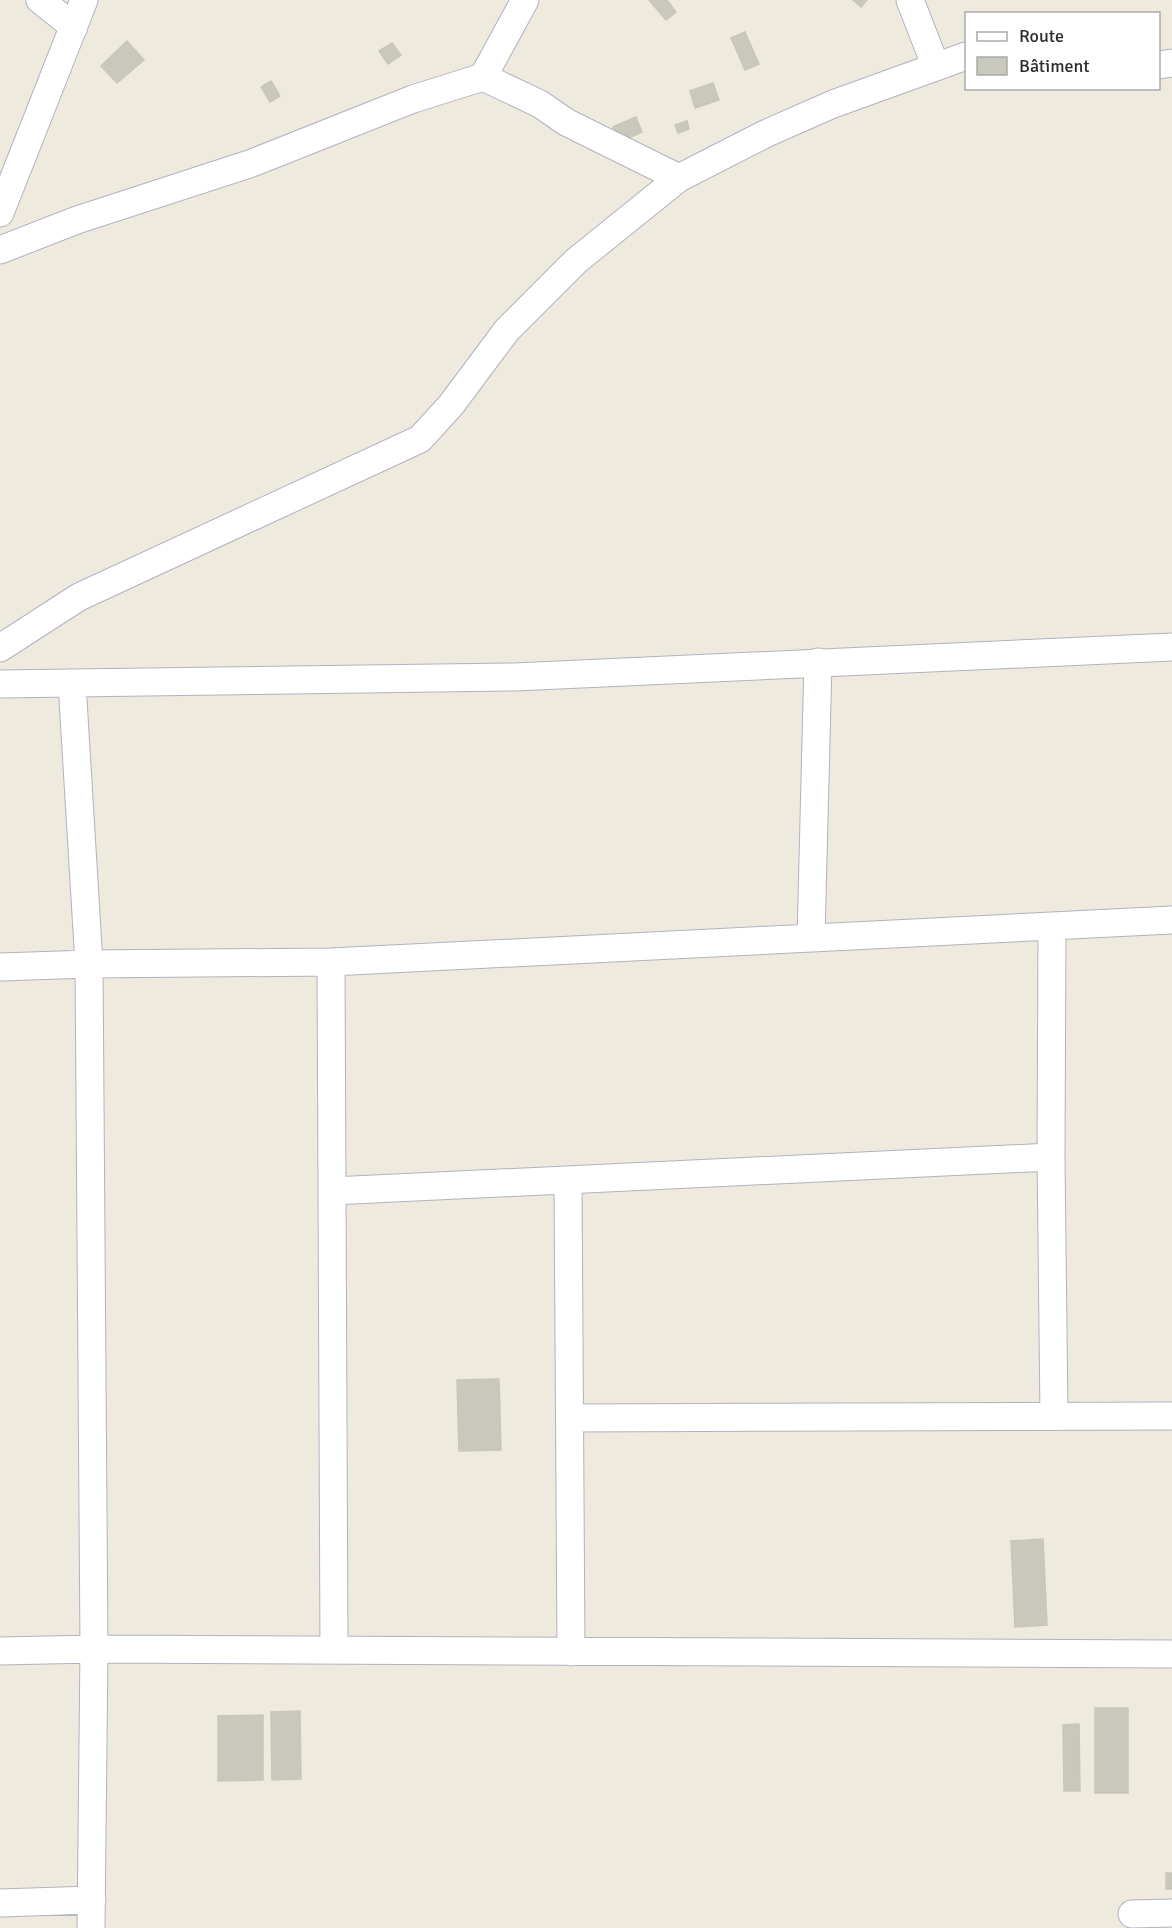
<svg xmlns="http://www.w3.org/2000/svg" width="1172" height="1928" font-family="Signika,sans-serif">
<style>
.building{fill:#c9c8bc;stroke:#cac6b7;stroke-width:1.5}
.lines{fill:none;stroke-linecap:round;stroke-linejoin:round}
.minor-casing{stroke:#b2b2c0;stroke-width:29}
.minor{stroke:#fff;stroke-width:27}
</style>
<rect width="100%" height="100%" fill="#eeeade"/>
<path class="building" d="M 649,0 L 667,0 L 676,12 L 666,20 Z
M 853,0 L 867,0 L 861,7 Z
M 745,32 L 759,64 L 745,70 L 731,38 Z
M 127,41 L 144,60 L 117,83 L 101,66 Z
M 392,43 L 401,55 L 388,64 L 379,51 Z
M 271,81 L 280,96 L 270,102 L 261,87 Z
M 713,83 L 719,100 L 695,108 L 690,91 Z
M 636,117 L 642,132 L 619,142 L 613,127 Z
M 687,121 L 689,129 L 678,133 L 675,125 Z
M 499,1379 L 501,1450 L 459,1451 L 457,1380 Z
M 1043,1539 L 1047,1625 L 1015,1627 L 1011,1541 Z
M 1095,1708 L 1128,1708 L 1128,1793 L 1095,1793 Z
M 300,1711 L 301,1779 L 272,1780 L 271,1712 Z
M 263,1715 L 263,1780 L 218,1781 L 218,1716 Z
M 1079,1724 L 1080,1791 L 1064,1791 L 1063,1725 Z
M 1166,1873 L 1172,1873 L 1172,1889 L 1166,1889 Z"/>
<g class="lines">
<defs>
<path id="minor" d="M 40,0 L 74,27
M 910,0 L 936,67
M 1158,65 L 1172,63
M 483,77 L 525,0
M 0,213 L 84,0
M 0,250 L 77,220 L 252,163 L 413,99 L 483,77 L 540,104 L 566,122 L 679,178
M 0,648 L 79,597 L 420,439 L 451,405 L 507,330 L 576,261 L 679,178 L 765,134 L 833,104 L 966,56
M 72,683 L 89,964 L 94,1649 L 91,1928
M 0,684 L 515,677 L 1172,647
M 1052,926 L 1051,1157 L 1054,1416
M 811,938 L 818,662
M 331,962 L 334,1650
M 0,967 L 89,964 L 331,962 L 1172,920
M 568,1180 L 571,1652
M 332,1191 L 1051,1157
M 570,1418 L 1172,1416
M 0,1651 L 94,1649 L 1172,1654
M 0,1903 L 92,1900
M 1132,1914 L 1172,1913"/>
</defs>
<use href="#minor" class="minor-casing"/>
<use href="#minor" class="minor"/>
</g>
<rect x="965" y="12" width="195" height="78" fill="#ffffff" stroke="#ababab" stroke-width="1.5"/>
<rect x="977" y="32" width="30" height="9" fill="#ffffff" stroke="#ababab" stroke-width="1.5"/>
<text x="1019" y="42" font-size="18" fill="#2c2c2c">Route</text>
<rect x="977" y="57" width="30" height="18" fill="#c9c8bc" stroke="#ababab" stroke-width="1.5"/>
<text x="1019" y="72" font-size="18" fill="#2c2c2c">Bâtiment</text>
</svg>
